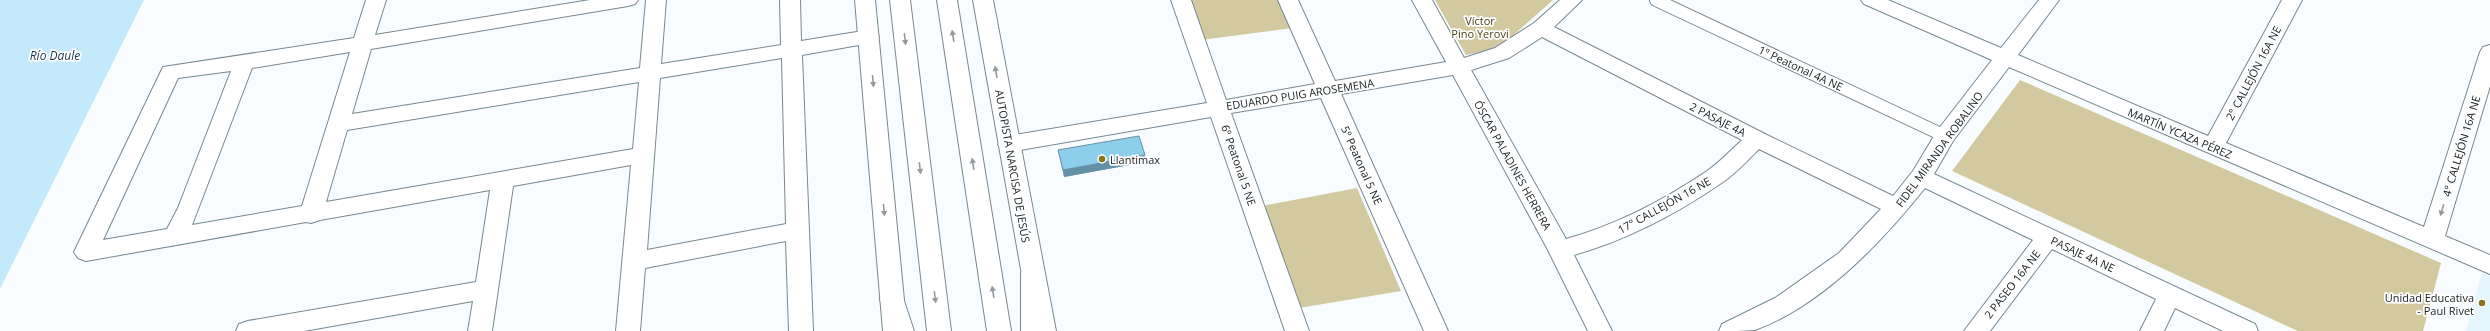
<svg xmlns="http://www.w3.org/2000/svg" width="2490" height="331" font-family="'Open Sans',sans-serif">
<style>
.built{fill:#e5f5fd}
.green{fill:#d3c9a0}
.water{fill:#c3e9fb}
.lines{fill:none;stroke-linecap:round;stroke-linejoin:round}
.lane-casing{stroke:#768891;stroke-width:14}
.street-casing{stroke:#768891;stroke-width:2}
.primary-casing{stroke:#768891;stroke-width:2}
.highway-casing{stroke:#768891;stroke-width:2}
.lane{stroke:#fff;stroke-width:12}
.street{fill:#fff;fill-rule:evenodd}
.primary{fill:#fff;fill-rule:evenodd}
.highway{fill:#fff;fill-rule:evenodd}
.wall{fill:#79b1ca}
.shaded-wall{fill:#6390a4}
.building{fill:#8dceeb;stroke:#6390a4}
.oneway{fill:#96999b}
.poi-dot{fill:#897619;stroke:#fff;stroke-width:1.5}
.labels{text-anchor:middle;dominant-baseline:central;stroke-width:3.5;stroke-linejoin:round;paint-order:stroke}
.park-label{font-size:11px;fill:#4d4315;stroke:#fff}
.street-label{font-size:11px;fill:#161d20;stroke:#fff}
.poi-label{font-size:11px;fill:#161d20;stroke:#fff;text-anchor:start}
.water-label{font-size:12px;font-style:italic;fill:#183744;stroke:#fff}
</style>
<rect width="100%" height="100%" fill="#f9fcfe"/>
<path class="built" d="M 2482,272 L 2490,276 L 2490,331 L 2466,331 Z"/>
<path class="green" d="M 1186,0 L 1279,0 L 1292,28 L 1201,40 Z
M 1435,0 L 1553,0 L 1499,48 L 1466,55 Z
M 2020,80 L 2441,263 L 2423,331 L 2298,331 L 1952,171 Z
M 1357,188 L 1401,291 L 1299,308 L 1262,206 Z"/>
<path class="water" d="M 0,0 L 144,0 L 0,289 Z"/>
<g class="lines">
<defs>
<path id="lane" d="M 1656,0 L 1945,136"/>
<path id="street" d="M 366,0 L 386,0 L 375,35 L 590,0 L 638,0 L 635,4 L 628,6 L 371,49 L 352,114 L 640,68 L 646,0 L 666,0 L 661,64 L 781,45 L 780,0 L 800,0 L 801,41 L 869,30 L 876,32 L 879,37 L 876,42 L 802,55 L 813,331 L 789,331 L 786,241 L 645,268 L 640,331 L 616,331 L 631,165 L 513,186 L 492,331 L 468,331 L 473,301 L 304,331 L 236,331 L 239,324 L 248,321 L 476,282 L 490,190 L 320,220 L 311,223 L 306,222 L 86,261 L 78,258 L 74,252 L 163,67 L 354,38 ZM 350,52 L 302,206 L 192,225 L 252,68 ZM 782,58 L 786,224 L 647,250 L 660,78 ZM 231,71 L 178,208 L 167,229 L 103,240 L 178,78 ZM 639,82 L 633,149 L 326,202 L 347,130 Z
M 1171,0 L 1191,0 L 1226,100 L 1315,84 L 1278,0 L 1298,0 L 1335,81 L 1446,62 L 1412,0 L 1432,0 L 1464,58 L 1495,48 L 1534,23 L 1560,0 L 1582,0 L 1554,27 L 1765,134 L 1893,196 L 1913,171 L 1937,131 L 1992,60 L 1864,4 L 1861,0 L 1888,0 L 2001,48 L 2039,0 L 2059,0 L 2018,55 L 2208,136 L 2282,0 L 2302,0 L 2226,143 L 2424,227 L 2480,52 L 2483,47 L 2490,45 L 2490,86 L 2445,236 L 2490,255 L 2490,274 L 2009,67 L 1953,141 L 1934,174 L 2255,324 L 2258,331 L 2223,331 L 2175,308 L 2164,331 L 2140,331 L 2156,299 L 2052,249 L 1990,331 L 1964,331 L 2033,240 L 1925,188 C 1882,242 1821,306 1755,330 C 1745,331 1729,331 1719,331 L 1722,324 L 1775,298 L 1839,253 L 1881,209 L 1759,149 C 1748,160 1736,173 1723,182 C 1678,213 1627,240 1574,255 L 1612,331 L 1588,331 L 1548,250 L 1453,75 L 1341,94 L 1448,331 L 1424,331 L 1321,98 L 1231,113 L 1309,331 L 1285,331 L 1211,117 L 1009,152 L 1001,149 L 998,144 L 1001,139 L 1009,136 L 1207,103 ZM 1542,37 L 1742,140 C 1731,150 1719,163 1707,171 C 1664,200 1616,225 1566,239 L 1471,70 L 1509,58 Z"/>
<path id="primary" d="M 855,0 L 875,0 L 907,331 L 883,331 Z
M 973,0 L 993,0 L 1056,331 L 1032,331 Z"/>
<path id="highway" d="M 890,0 L 910,0 L 951,331 L 927,331 Z
M 937,0 L 957,0 L 1011,331 L 987,331 Z
M 1033,264 L 1041,267 L 1045,273 L 1045,331 L 1021,331 L 1021,273 L 1025,267 Z
M 892,290 L 901,292 L 914,331 L 890,331 L 880,299 L 883,292 Z"/>
</defs>
<use href="#lane" class="lane-casing"/>
<use href="#street" class="street-casing"/>
<use href="#primary" class="primary-casing"/>
<use href="#highway" class="highway-casing"/>
<use href="#lane" class="lane"/>
<use href="#street" class="street"/>
<use href="#primary" class="primary"/>
<use href="#highway" class="highway"/>
</g>
<path class="wall" d="M 1058,150 L 1146,162 L 1064,177 Z"/>
<path class="shaded-wall" d="M 1145,155 L 1146,162 L 1064,177 L 1063,170 Z"/>
<path class="building" d="M 1139,136 L 1145,155 L 1063,170 L 1058,150 Z"/>
<defs><path id="oneway-solid" d="M-6-.8H1V-3.2L6.5 0L1 3.2V.8H-6Z"/></defs>
<g class="oneway">
<use href="#oneway-solid" transform="translate(953 36) rotate(-99)"/>
<use href="#oneway-solid" transform="translate(905 39) rotate(83)"/>
<use href="#oneway-solid" transform="translate(996 72) rotate(-100)"/>
<use href="#oneway-solid" transform="translate(873 81) rotate(85)"/>
<use href="#oneway-solid" transform="translate(973 164) rotate(-99)"/>
<use href="#oneway-solid" transform="translate(920 168) rotate(83)"/>
<use href="#oneway-solid" transform="translate(884 210) rotate(85)"/>
<use href="#oneway-solid" transform="translate(2442 210) rotate(107)"/>
<use href="#oneway-solid" transform="translate(993 292) rotate(-99)"/>
<use href="#oneway-solid" transform="translate(935 297) rotate(83)"/>
</g>
<g class="poi-dot">
<circle cx="1102" cy="159" r="4"/>
<circle cx="2482" cy="303" r="4"/>
</g>
<g class="labels">
<g class="park-label">
<text x="1480" y="20">Víctor<tspan x="1480" dy="13">Pino Yerovi</tspan></text>
</g>
<g class="street-label">
<text transform="translate(1801 68) rotate(25)">1º Peatonal 4A NE</text>
<text transform="translate(2253 73) rotate(-62)">2° CALLEJÓN 16A NE</text>
<text transform="translate(1300 94) rotate(-9)">EDUARDO PUIG AROSEMENA</text>
<text transform="translate(1718 119) rotate(27)">2 PASAJE 4A</text>
<text transform="translate(2180 133) rotate(23)">MARTÍN YCAZA PÉREZ</text>
<text transform="translate(2461 146) rotate(-73)">4° CALLEJÓN 16A NE</text>
<text transform="translate(1939 149) rotate(-54)">FIDEL MIRANDA ROBALINO</text>
<text transform="translate(1239 165) rotate(71)">6º Peatonal 5 NE</text>
<text transform="translate(1362 165) rotate(66)">5º Peatonal 5 NE</text>
<text transform="translate(1513 165) rotate(61)">ÓSCAR PALADINES HERRERA</text>
<text transform="translate(1013 166) rotate(80)">AUTOPISTA NARCISA DE JESÚS</text>
<text transform="translate(1664 205) rotate(-29)">17° CALLEJÓN 16 NE</text>
<text transform="translate(2083 254) rotate(25)">PASAJE 4A NE</text>
<text transform="translate(2012 284) rotate(-52)">2 PASEO 16A NE</text>
</g>
<g class="poi-label">
<text x="1110" y="159">Llantimax</text>
<text x="2474" y="297" text-anchor="end">Unidad Educativa<tspan x="2474" dy="13">- Paul Rivet</tspan></text>
</g>
<g class="water-label">
<text x="55" y="55">Río Daule</text>
</g>
</g>
</svg>
